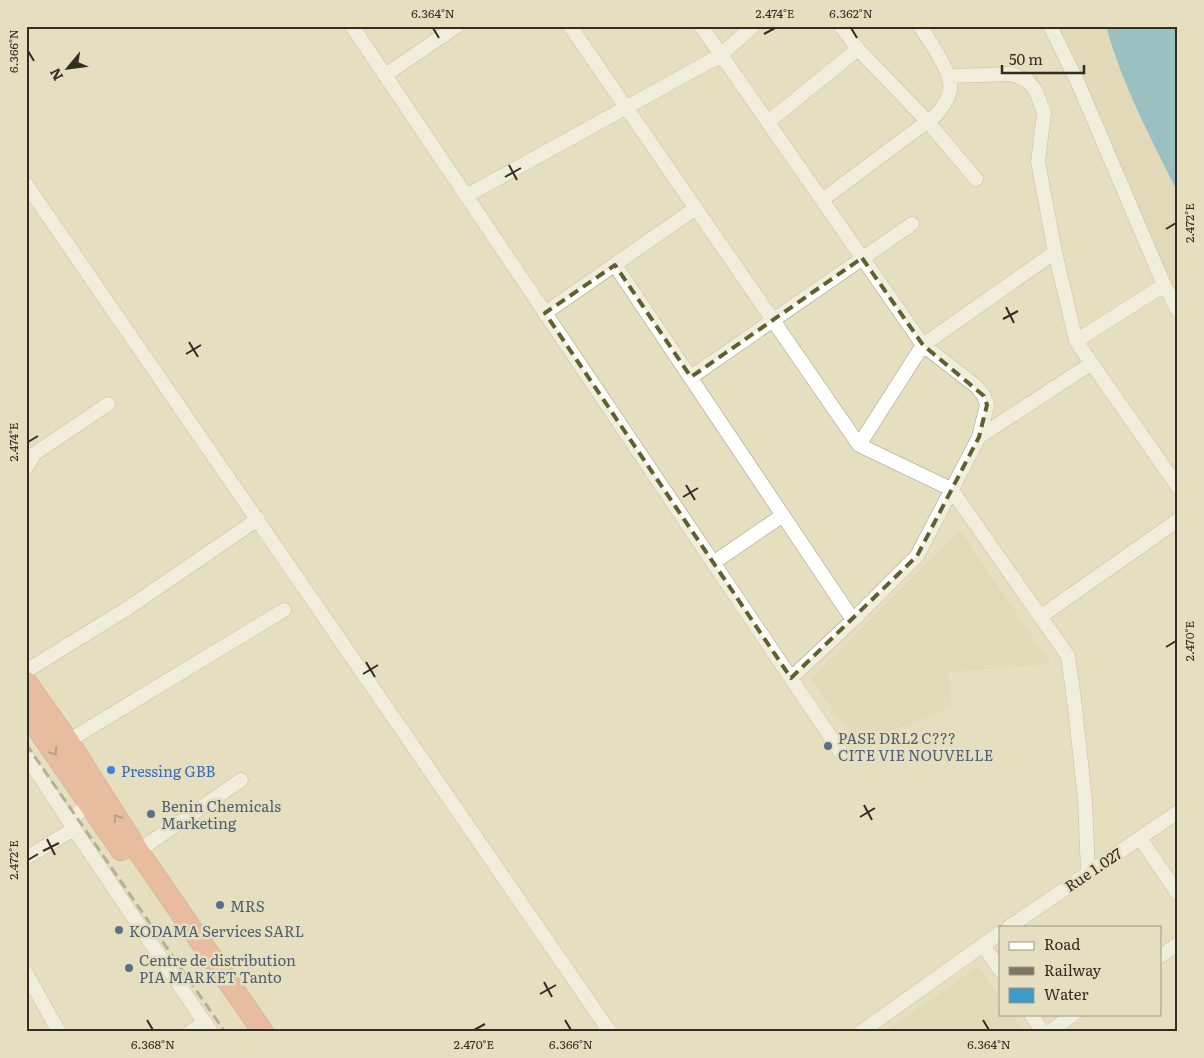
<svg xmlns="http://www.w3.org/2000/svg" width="1204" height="1058" font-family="Literata,serif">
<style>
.built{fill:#dcd6af}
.sand{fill:#dbd2ad}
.water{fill:#3e9bc6}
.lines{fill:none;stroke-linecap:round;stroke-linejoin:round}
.minor-casing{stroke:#a09b7d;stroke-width:15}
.highway-casing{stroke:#a9715a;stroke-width:22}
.minor{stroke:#fff;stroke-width:14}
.highway{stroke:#ea9478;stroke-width:21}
.rail{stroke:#7a7763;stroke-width:3;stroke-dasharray:10 5;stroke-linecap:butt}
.oneway{stroke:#7b5745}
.marked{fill:none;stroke:#5e612f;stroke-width:4;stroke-dasharray:10 6;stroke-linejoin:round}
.ticks{fill:none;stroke:#312f23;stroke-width:2}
.service-dot{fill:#5c6f8a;stroke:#e5dfc0;stroke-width:2}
.shop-dot{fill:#3f7fe0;stroke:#e5dfc0;stroke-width:2}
.labels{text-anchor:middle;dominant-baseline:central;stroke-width:5;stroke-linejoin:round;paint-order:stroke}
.service-label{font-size:15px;fill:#4e5e75;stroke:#e5dfc0;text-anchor:start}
.shop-label{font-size:15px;fill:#366cbe;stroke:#e5dfc0;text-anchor:start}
.street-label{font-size:15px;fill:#312f23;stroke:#e5dfc0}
.neatline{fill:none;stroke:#312f23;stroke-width:2}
.ticks-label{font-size:12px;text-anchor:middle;fill:#312f23}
</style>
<rect width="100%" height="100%" fill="#e5dfc0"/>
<path class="built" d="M 960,530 L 1051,664 L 949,672 L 952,708 L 857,744 L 811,679 Z
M 979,966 L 1000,997 L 1000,1014 L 1012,1014 L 1023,1032 L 884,1032 Z"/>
<path class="sand" d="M 1057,26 L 1106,26 L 1113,53 L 1127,87 L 1178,193 L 1178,293 L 1170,280 L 1084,83 Z"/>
<path class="water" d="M 1106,26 L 1178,26 L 1178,193 C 1151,138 1122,85 1106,26 Z"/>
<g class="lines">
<defs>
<path id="minor" d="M 352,26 L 842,754
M 570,26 L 859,445 L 951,489 L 1068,656 L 1075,707 L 1085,800 L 1088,872
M 701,26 L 923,345 L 1055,252
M 841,26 L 858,49 L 928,122 L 976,179
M 1050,26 L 1078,83 L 1164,285 L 1178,311
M 385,75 L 457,26
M 950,76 L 1012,74 L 1028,81 L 1036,91 L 1044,113 L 1038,162 L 1055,252 L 1076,341 L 1178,487
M 768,122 L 858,49
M 26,184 L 610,1032
M 466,196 L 721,55 L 753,26
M 822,200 L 936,115 C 942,108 948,100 950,91 C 954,74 929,41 920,26
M 615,265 L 853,620
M 545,313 L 696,208
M 1076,341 L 1164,285
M 691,377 L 912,224
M 979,437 L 1092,363
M 26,468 L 34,454 L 108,404
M 713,563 L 783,515
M 1040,617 L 1178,520
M 26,671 L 128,608 L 258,519
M 791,678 L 853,620 L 917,556 L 979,437 L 987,405 L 984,396 L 977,387 L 923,345 L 859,445
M 68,741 L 284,610
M 26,755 L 74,829 L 211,1032
M 1140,838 L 1178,894
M 138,851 L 241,780
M 26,858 L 74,829 L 75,815 L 90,804
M 1009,927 L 1178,812
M 983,945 L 1000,970
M 1160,956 L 1178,944
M 26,973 L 59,1032
M 1031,1014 L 1043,1032
M 190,1032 L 205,1022
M 861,1032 L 1000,933
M 1049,1032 L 1074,1014"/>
<path id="highway" d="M 26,682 L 68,741 L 138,851 L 263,1032
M 26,712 L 121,850"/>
</defs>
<use href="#minor" class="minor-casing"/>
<use href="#highway" class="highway-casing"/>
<use href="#minor" class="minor"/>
<use href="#highway" class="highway"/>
<path class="rail" d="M 26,744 L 225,1032"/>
</g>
<defs><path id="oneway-chevron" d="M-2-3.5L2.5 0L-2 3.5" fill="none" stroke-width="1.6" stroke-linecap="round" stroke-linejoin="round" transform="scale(1.25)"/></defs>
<g class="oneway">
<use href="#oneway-chevron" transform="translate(54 752) rotate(56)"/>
<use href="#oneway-chevron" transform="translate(117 818) rotate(-122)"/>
</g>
<path d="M0 0H1204V1058H0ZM 862,258 L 923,345 L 984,396 L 987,405 L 979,437 L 917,556 L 791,678 L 545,313 L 615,265 L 691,377 Z" fill="#e5dfc0" fill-opacity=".55" fill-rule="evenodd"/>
<path class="marked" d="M 862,258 L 923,345 L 984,396 L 987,405 L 979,437 L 917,556 L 791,678 L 545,313 L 615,265 L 691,377 Z"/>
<path class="ticks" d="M 433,28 L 439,38M 851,28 L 857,38M 764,34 L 775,28M 28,51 L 34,61M 509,165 L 517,180M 505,177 L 521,168M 1166,229 L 1176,223M 1006,307 L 1014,323M 1003,319 L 1018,311M 189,342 L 198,357M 186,354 L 201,345M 28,442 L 38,436M 686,485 L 695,500M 683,497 L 698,488M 1166,647 L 1176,641M 366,662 L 375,677M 363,674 L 378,665M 864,805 L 872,820M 860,817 L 875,808M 47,839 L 55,855M 43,851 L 59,843M 28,860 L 38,854M 544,982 L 552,997M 540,994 L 556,985M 147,1020 L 153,1030M 565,1020 L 571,1030M 983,1020 L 989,1030M 474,1030 L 485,1024"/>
<g class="service-dot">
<circle cx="828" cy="746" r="5"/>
<circle cx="151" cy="814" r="5"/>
<circle cx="220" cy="905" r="5"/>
<circle cx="119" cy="930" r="5"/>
<circle cx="129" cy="968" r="5"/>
</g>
<circle class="shop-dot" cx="111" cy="770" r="5"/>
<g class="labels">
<g class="service-label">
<text x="838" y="737">PASE DRL2 C???<tspan x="838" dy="17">CITE VIE NOUVELLE</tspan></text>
<text x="161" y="805">Benin Chemicals<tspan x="161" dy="17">Marketing</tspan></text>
<text x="230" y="905">MRS</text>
<text x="129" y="930">KODAMA Services SARL</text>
<text x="139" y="959">Centre de distribution<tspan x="139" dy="17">PIA MARKET Tanto</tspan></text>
</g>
<g class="shop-label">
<text x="121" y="770">Pressing GBB</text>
</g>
<g class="street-label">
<text transform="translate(1093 869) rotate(-34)">Rue 1.027</text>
</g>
</g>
<rect width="1204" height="1058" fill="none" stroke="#e5dfc0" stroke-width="55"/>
<rect x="999" y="926" width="162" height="90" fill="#e5dfc0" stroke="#9d9981"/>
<rect x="1009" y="942" width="25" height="8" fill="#ffffff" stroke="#9d9981"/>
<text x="1044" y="950" font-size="15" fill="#312f23">Road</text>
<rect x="1009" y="967" width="25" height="8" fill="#7a7763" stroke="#9d9981"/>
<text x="1044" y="976" font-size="15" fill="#312f23">Railway</text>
<rect x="1009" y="988" width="25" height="15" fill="#3e9bc6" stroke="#9d9981"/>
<text x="1044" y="1000" font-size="15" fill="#312f23">Water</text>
<g transform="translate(68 68) rotate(241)" stroke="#e5dfc0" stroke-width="4" paint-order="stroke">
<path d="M0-4L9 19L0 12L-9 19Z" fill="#312f23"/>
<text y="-8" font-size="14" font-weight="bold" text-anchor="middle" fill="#312f23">N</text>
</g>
<path d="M1002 65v8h82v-8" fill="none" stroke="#312f23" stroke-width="2.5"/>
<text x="1009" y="65" font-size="15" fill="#312f23" stroke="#e5dfc0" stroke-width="4" paint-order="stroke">50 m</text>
<rect x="28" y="28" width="1148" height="1002" class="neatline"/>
<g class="ticks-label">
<text x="433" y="18">6.364°N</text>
<text x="775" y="18">2.474°E</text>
<text x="851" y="18">6.362°N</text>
<text transform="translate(14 51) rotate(-90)" y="4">6.366°N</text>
<text transform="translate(1190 223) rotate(-90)" y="4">2.472°E</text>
<text transform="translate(14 442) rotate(-90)" y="4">2.474°E</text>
<text transform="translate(1190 641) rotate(-90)" y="4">2.470°E</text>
<text transform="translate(14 860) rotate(-90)" y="4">2.472°E</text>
<text x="153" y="1049">6.368°N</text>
<text x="474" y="1049">2.470°E</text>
<text x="571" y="1049">6.366°N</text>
<text x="989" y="1049">6.364°N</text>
</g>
</svg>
